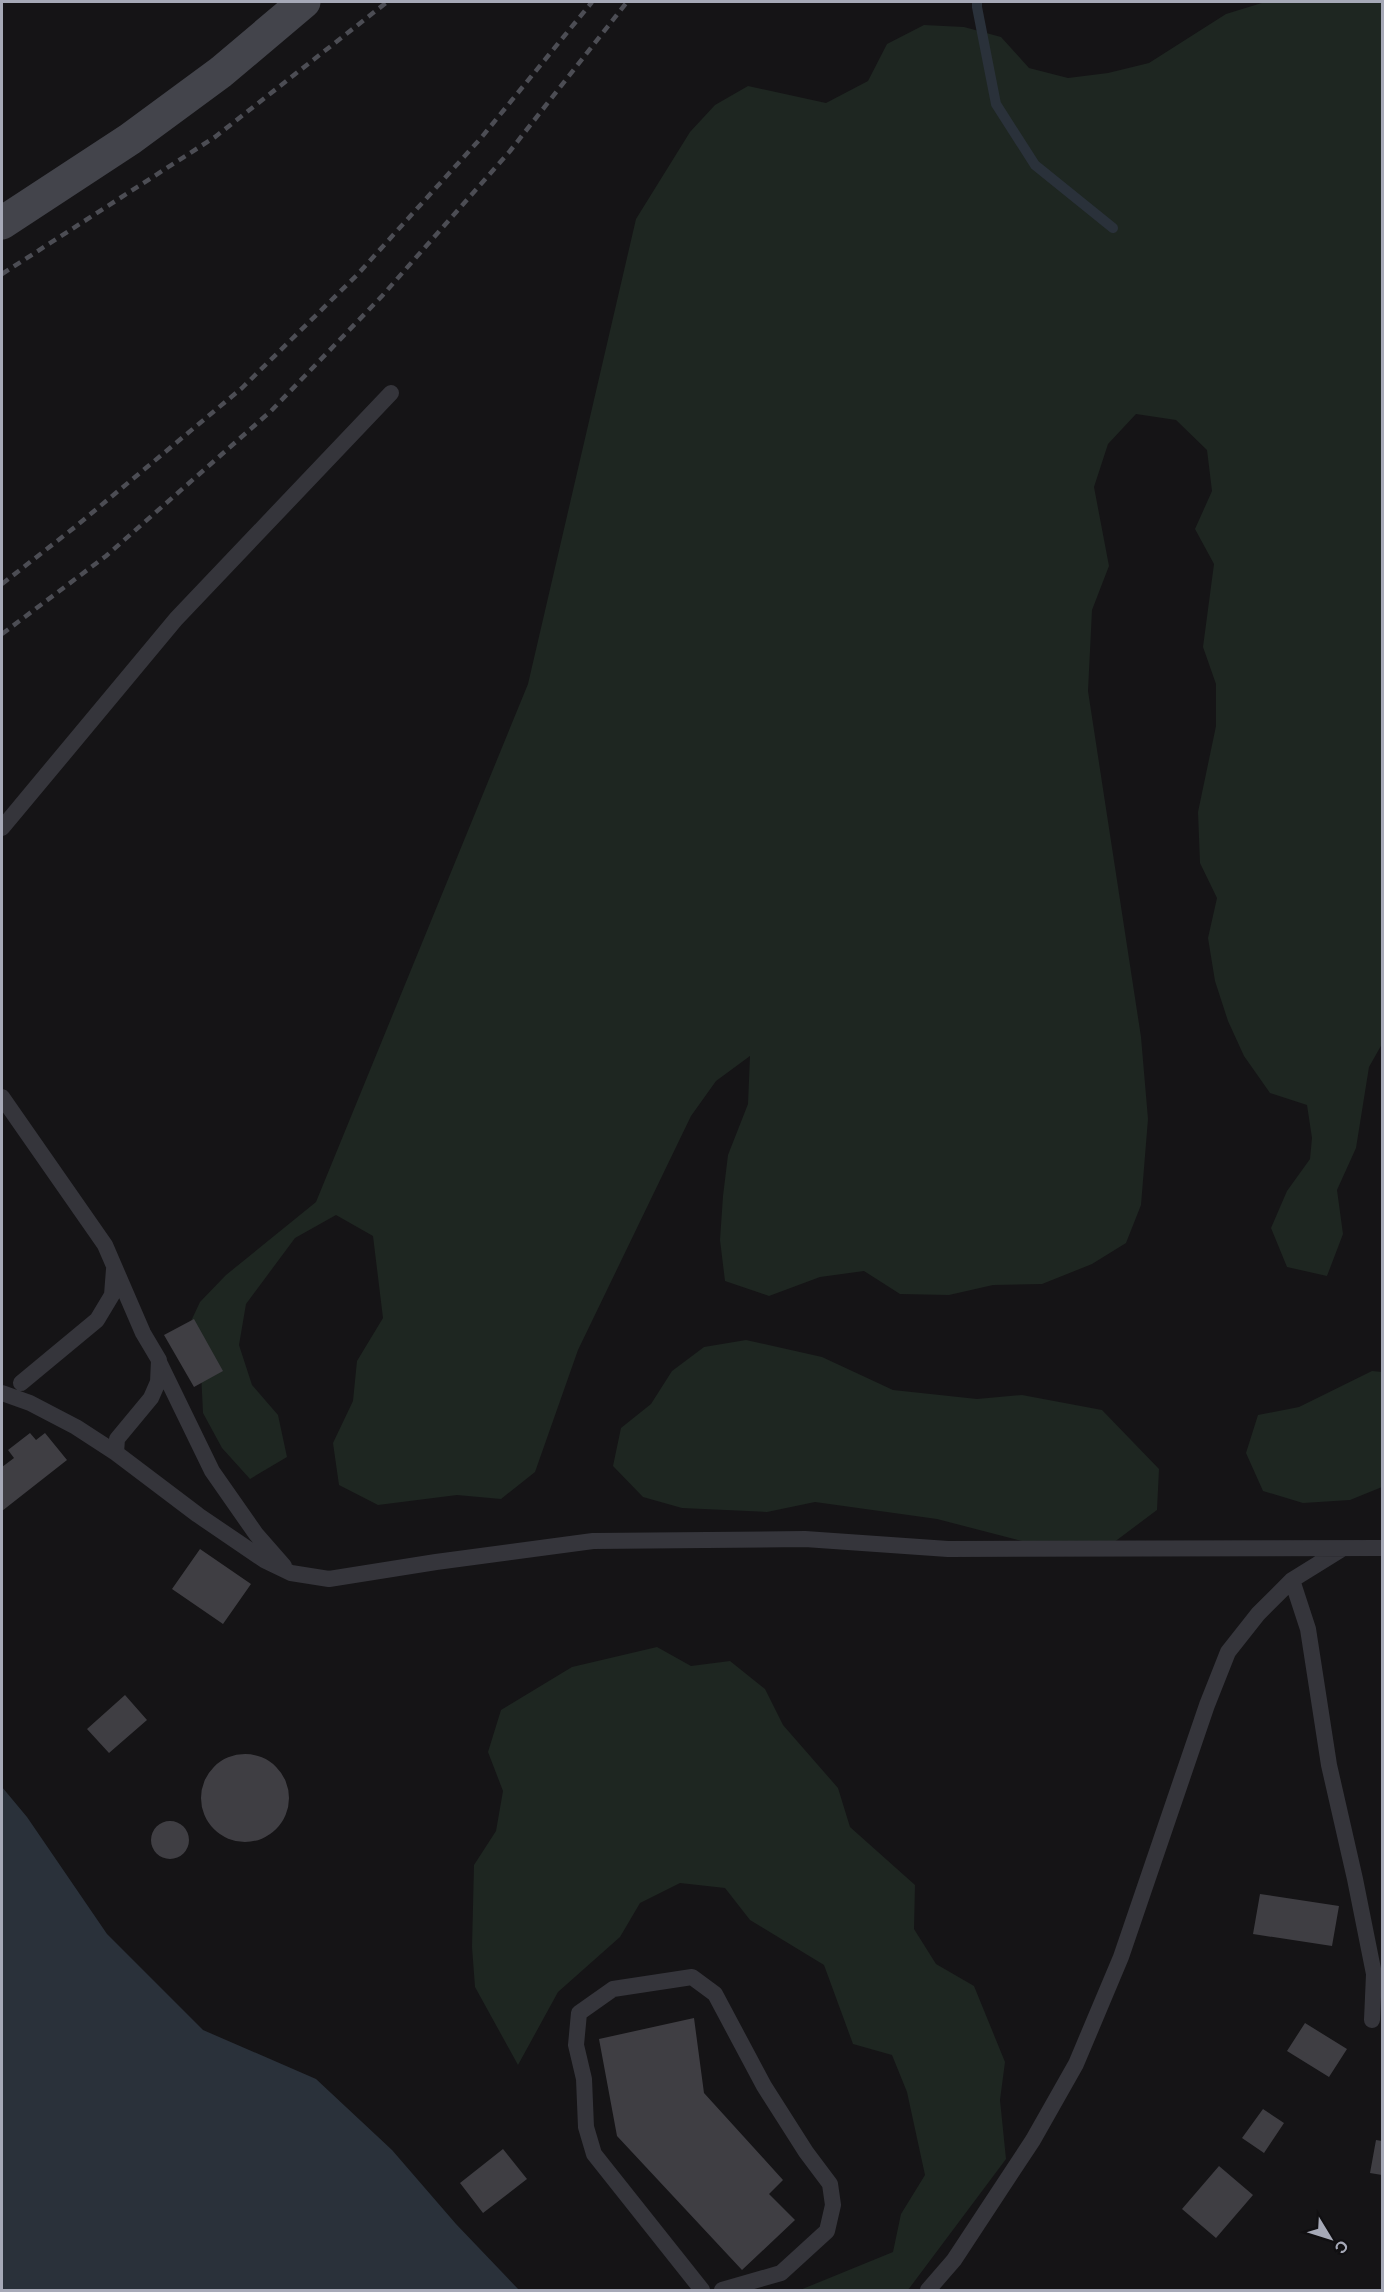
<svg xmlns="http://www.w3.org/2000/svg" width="1384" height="2292" font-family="Helvetica,sans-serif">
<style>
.green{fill:#1e2621}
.water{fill:#2a313a}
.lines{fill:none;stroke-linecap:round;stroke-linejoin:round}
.stream{stroke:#2a313a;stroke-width:10}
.building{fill:#3f3e43}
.service{stroke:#35353b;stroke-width:16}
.secondary{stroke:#43444b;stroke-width:33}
.rail{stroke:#4c4d54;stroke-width:4.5;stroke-dasharray:8 6;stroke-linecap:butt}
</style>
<rect width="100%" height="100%" fill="#151416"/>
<path class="green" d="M 1265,2 L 1382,2 L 1382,1044 L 1369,1067 L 1356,1148 L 1337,1190 L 1343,1234 L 1327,1276 L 1287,1267 L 1271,1228 L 1287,1191 L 1310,1159 L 1312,1138 L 1307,1105 L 1270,1093 L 1244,1056 L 1228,1021 L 1215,981 L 1208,938 L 1217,898 L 1200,863 L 1198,812 L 1216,726 L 1216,684 L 1203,647 L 1214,564 L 1195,529 L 1212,491 L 1207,450 L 1176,420 L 1136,414 L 1108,444 L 1094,487 L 1109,566 L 1092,610 L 1088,691 L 1141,1037 L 1148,1119 L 1141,1205 L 1126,1243 L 1092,1264 L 1042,1284 L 993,1285 L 949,1295 L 900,1294 L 864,1271 L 820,1277 L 769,1296 L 725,1281 L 720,1240 L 723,1196 L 728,1155 L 748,1104 L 750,1056 L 716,1081 L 691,1116 L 578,1350 L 535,1472 L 501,1499 L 457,1495 L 378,1505 L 339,1485 L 333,1443 L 353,1401 L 357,1361 L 383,1318 L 373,1236 L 336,1215 L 295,1238 L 246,1304 L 239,1345 L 252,1385 L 278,1415 L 287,1457 L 250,1479 L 222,1448 L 203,1413 L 201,1372 L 184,1336 L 200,1302 L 226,1275 L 316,1202 L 528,684 L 636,219 L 690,132 L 715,105 L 748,86 L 826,103 L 868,81 L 887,44 L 924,25 L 964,27 L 1001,37 L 1029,68 L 1068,78 L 1108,73 L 1149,63 L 1226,14 Z
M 746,1340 L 822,1357 L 893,1390 L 977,1399 L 1022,1395 L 1102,1410 L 1159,1469 L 1157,1510 L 1109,1546 L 1022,1541 L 937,1519 L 815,1502 L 767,1512 L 682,1508 L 643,1497 L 613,1466 L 621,1428 L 651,1404 L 672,1371 L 704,1347 Z
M 1372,1371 L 1382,1372 L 1382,1487 L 1350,1500 L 1303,1503 L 1263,1491 L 1246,1453 L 1258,1415 L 1299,1407 Z
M 657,1647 L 691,1666 L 730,1661 L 765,1689 L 783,1725 L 838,1788 L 850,1827 L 915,1885 L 914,1929 L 936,1964 L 974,1986 L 1005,2062 L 1000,2100 L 1006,2159 L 908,2290 L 800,2290 L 893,2252 L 901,2214 L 925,2175 L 907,2092 L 892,2055 L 853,2044 L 824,1965 L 750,1920 L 725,1888 L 680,1883 L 640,1903 L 620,1937 L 558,1992 L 518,2065 L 475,1987 L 472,1947 L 474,1865 L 496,1831 L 503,1791 L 488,1752 L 501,1710 L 572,1667 Z"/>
<path class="water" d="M 2,1787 L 27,1817 L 107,1934 L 203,2030 L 316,2079 L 392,2150 L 456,2224 L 519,2290 L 2,2290 Z"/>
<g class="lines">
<path class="stream" d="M 977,2 L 977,7 L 996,104 L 1035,165 L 1113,228"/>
</g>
<path class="building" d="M 194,1319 L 223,1371 L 194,1387 L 164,1335 Z
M 30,1433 L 36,1440 L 45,1433 L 67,1460 L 2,1511 L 2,1467 L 14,1458 L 8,1450 Z
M 200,1549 L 251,1584 L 223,1624 L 172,1589 Z
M 125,1695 L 147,1720 L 109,1753 L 87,1729 Z
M201 1798a44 44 0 1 1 88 0a44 44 0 1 1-88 0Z
M151 1840a19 19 0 1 1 38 0a19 19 0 1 1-38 0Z
M 1260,1894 L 1339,1906 L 1332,1946 L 1253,1934 Z
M 694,2018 L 704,2093 L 783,2180 L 769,2194 L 795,2220 L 742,2270 L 617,2136 L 599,2039 Z
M 1305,2023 L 1347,2049 L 1329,2077 L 1287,2051 Z
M 1263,2109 L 1284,2123 L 1264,2153 L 1242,2138 Z
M 1376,2140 L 1382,2141 L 1382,2175 L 1370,2173 Z
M 503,2149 L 527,2179 L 483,2213 L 460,2183 Z
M 1219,2166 L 1253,2195 L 1216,2238 L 1182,2209 Z"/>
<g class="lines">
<path class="service" d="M 2,828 L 176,619 L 391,393
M 2,1097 L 105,1245 L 143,1333 L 159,1360 L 158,1382 L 151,1398 L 117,1439 L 116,1453
M 160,1364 L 212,1471 L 256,1534 L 284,1566
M 21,1383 L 97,1320 L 112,1295 L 114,1269
M 2,1393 L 30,1403 L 76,1427 L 116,1453 L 198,1515 L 264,1560 L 291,1573 L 329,1579 L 436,1562 L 593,1541 L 805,1539 L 948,1549 L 1382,1548
M 1292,1580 L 1308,1629 L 1329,1765 L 1355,1879 L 1374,1974 L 1372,2020
M 702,2290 L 594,2154 L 586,2127 L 584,2079 L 576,2045 L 579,2013 L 613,1989 L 692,1977 L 715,1994 L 764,2086 L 806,2152 L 830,2184 L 833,2205 L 827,2231 L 781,2273 L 722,2290
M 928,2290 L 954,2260 L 1033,2140 L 1076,2064 L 1121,1957 L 1207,1705 L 1228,1652 L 1258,1614 L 1292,1580 L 1342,1549"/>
<path class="secondary" d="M 2,223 L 130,139 L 221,72 L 304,2"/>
<path class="rail" d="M 2,274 L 215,137 L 387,2
M 2,584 L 75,527 L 242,388 L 357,275 L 481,138 L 592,2
M 2,634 L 106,556 L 271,411 L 382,296 L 510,151 L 627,2"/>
</g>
<rect width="1384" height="2292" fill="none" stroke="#a6a9b7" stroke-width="6"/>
<g transform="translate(1330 2238) rotate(128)" stroke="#100f11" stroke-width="4.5" paint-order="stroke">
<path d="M0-4.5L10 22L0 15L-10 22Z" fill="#a6a9b7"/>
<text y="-9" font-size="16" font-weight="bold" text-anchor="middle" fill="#a6a9b7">С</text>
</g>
</svg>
